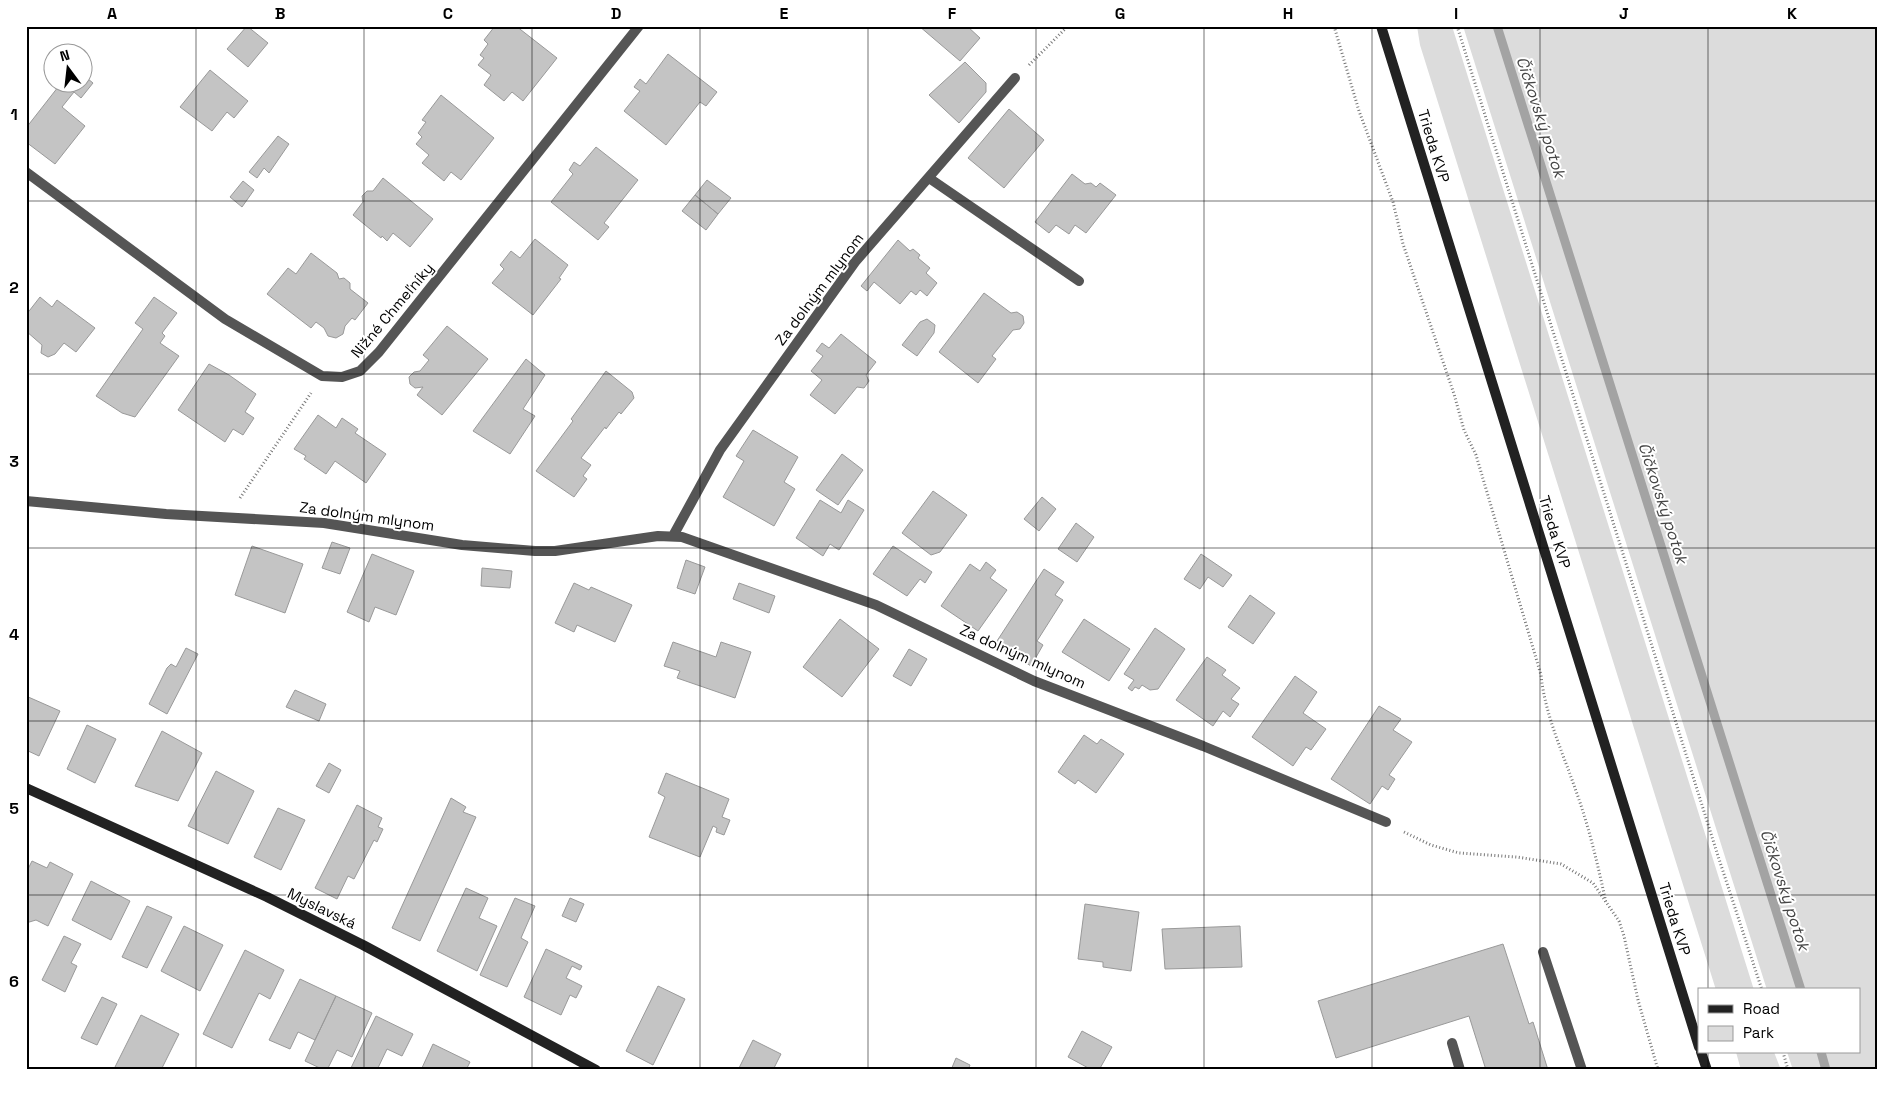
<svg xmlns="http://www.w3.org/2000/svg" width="1903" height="1096" font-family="'Space Grotesk',sans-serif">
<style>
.green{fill:#dcdcdc}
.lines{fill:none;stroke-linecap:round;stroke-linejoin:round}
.stream{stroke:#a3a3a3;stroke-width:9}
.building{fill:#c4c4c4;stroke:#999}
.path{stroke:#777;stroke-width:3;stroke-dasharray:1 2.5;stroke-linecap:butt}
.lane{stroke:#555;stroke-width:10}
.street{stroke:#555;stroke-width:10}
.secondary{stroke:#222;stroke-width:10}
.grid{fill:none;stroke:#000;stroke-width:1;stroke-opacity:0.55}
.labels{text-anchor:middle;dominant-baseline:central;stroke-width:4;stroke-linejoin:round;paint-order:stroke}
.street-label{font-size:15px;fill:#000;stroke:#fff}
.water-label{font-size:16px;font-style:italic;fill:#444;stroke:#fff}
.neatline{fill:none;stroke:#000;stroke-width:2}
.grid-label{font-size:16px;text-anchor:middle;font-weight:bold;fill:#000}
</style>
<rect width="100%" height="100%" fill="#fff"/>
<path class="green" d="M 1417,26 L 1452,26 L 1754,990 L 1716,990 L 1420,45 Z
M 1463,26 L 1877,26 L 1877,1070 L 1793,1070 L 1787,1052 L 1859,1052 L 1859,990 L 1767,990 Z
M 1736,1052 L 1774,1052 L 1781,1070 L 1741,1070 Z"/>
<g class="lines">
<path class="stream" d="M 1497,26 L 1801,990
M 1821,1052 L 1826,1070"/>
</g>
<path class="building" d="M 247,26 L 268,43 L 248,67 L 227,49 Z
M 495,26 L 516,26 L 557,58 L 523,101 L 512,92 L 504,101 L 484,85 L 491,75 L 478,65 L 484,58 L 480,55 L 488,44 L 484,40 Z
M 919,26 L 967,26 L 980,38 L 960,61 Z
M 668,54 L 717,92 L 706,106 L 700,102 L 666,145 L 624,111 L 640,91 L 634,87 L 640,79 L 646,84 Z
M 965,62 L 986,83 L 986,92 L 959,123 L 929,95 Z
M 210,70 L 248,101 L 234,118 L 227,112 L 212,131 L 180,107 Z
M 82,74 L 93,83 L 81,98 L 74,92 L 62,107 L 85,126 L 55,164 L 26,142 L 26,128 L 62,82 L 82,82 Z
M 441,95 L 494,138 L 461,180 L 451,172 L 444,181 L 422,163 L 429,155 L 416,144 L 422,137 L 418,133 L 426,122 L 422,120 Z
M 1009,109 L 1044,140 L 1004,188 L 968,158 Z
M 278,136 L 289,144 L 269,173 L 264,168 L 257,178 L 249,172 Z
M 596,147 L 638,180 L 604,223 L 609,227 L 598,240 L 551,202 L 573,174 L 569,170 L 574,162 L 580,166 Z
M 1072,174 L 1085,184 L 1091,183 L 1096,187 L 1100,183 L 1116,195 L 1086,233 L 1075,225 L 1069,234 L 1056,225 L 1049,233 L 1035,222 Z
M 383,178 L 433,219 L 410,247 L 393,233 L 387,241 L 382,236 L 381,238 L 353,215 L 363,202 L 362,196 L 367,191 L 373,191 Z
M 707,180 L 731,198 L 718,214 L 695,195 Z
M 243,181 L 254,190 L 242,207 L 230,197 Z
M 695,195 L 718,214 L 706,230 L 682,211 Z
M 535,239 L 568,265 L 559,278 L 561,279 L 533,315 L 492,283 L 504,269 L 500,265 L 511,251 L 520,258 Z
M 898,240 L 910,251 L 913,249 L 920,255 L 918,258 L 930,268 L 926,273 L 937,283 L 927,296 L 920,290 L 916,295 L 911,291 L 900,304 L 874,282 L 867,291 L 861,286 Z
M 311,253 L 337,273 L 339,279 L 344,278 L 350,283 L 350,289 L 368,303 L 355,320 L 352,318 L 345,326 L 343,334 L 336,338 L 328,336 L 324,328 L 316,322 L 311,328 L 267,294 L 288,268 L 296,274 Z
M 984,293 L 1011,313 L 1017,312 L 1023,316 L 1024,323 L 1020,329 L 1013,330 L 992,356 L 996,359 L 978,383 L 939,352 Z
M 40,297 L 52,307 L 57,300 L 95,328 L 76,352 L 64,343 L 55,354 L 48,357 L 41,353 L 42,345 L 26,331 L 26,315 Z
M 154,297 L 177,313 L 162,333 L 165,336 L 160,343 L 179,356 L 135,417 L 122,413 L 96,396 L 143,329 L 135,323 Z
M 927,319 L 935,325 L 934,333 L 917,356 L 902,345 L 920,322 Z
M 447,326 L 488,359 L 442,415 L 417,395 L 423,387 L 415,388 L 410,384 L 409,377 L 414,372 L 420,371 L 429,360 L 423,355 Z
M 841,334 L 876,362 L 866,375 L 869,381 L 864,388 L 857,387 L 835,414 L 810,395 L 822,380 L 811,371 L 823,356 L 816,351 L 822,343 L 829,348 Z
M 526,359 L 545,375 L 523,409 L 535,416 L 510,454 L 473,431 Z
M 209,364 L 229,375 L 256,394 L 245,412 L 254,418 L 243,435 L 233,429 L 225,442 L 178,410 Z
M 606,371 L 632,392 L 634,398 L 621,414 L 619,412 L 606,429 L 605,427 L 581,458 L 591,465 L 583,476 L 587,479 L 574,497 L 536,471 L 573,421 L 571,419 Z
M 318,415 L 336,428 L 342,418 L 358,429 L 355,433 L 386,454 L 366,483 L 335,461 L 326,474 L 304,459 L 306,456 L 294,449 Z
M 753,430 L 798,457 L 784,482 L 795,489 L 774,526 L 723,497 L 744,461 L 736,456 Z
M 842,454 L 863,470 L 838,505 L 816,490 Z
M 933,491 L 967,515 L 940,552 L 931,555 L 902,533 Z
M 1042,497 L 1056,509 L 1039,531 L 1024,519 Z
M 820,500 L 841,513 L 848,500 L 864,510 L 839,550 L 830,544 L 823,556 L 796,538 Z
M 1076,523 L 1094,537 L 1077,562 L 1058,549 Z
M 332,542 L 350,548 L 340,574 L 322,568 Z
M 252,546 L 303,564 L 285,613 L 235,595 Z
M 893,546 L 932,572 L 925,583 L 920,579 L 907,596 L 873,574 Z
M 372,554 L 414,571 L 396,615 L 375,607 L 369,622 L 347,612 Z
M 1201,554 L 1232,575 L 1223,587 L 1208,577 L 1200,589 L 1184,579 Z
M 686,560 L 705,567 L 695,594 L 677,588 Z
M 986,562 L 996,570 L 990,578 L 1007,590 L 978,631 L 941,606 L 970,564 L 980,571 Z
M 482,568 L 512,571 L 510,588 L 481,586 Z
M 1044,569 L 1064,582 L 1055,595 L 1063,600 L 1037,641 L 1043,645 L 1031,666 L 995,644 Z
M 574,583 L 589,590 L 591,587 L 632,605 L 615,642 L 577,625 L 574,632 L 555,623 Z
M 739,583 L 775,596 L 769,613 L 733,599 Z
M 1250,595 L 1275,613 L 1253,644 L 1228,627 Z
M 840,619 L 879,649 L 842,697 L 803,667 Z
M 1084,619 L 1130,649 L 1109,681 L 1062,652 Z
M 1155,628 L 1185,649 L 1158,689 L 1150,690 L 1142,685 L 1139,689 L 1135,687 L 1132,691 L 1128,688 L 1134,680 L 1124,674 Z
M 673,642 L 716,657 L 721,642 L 751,652 L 735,698 L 677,678 L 680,671 L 664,666 Z
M 186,648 L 198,654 L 167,714 L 149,704 L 167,668 L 171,664 L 176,667 Z
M 909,649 L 927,659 L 911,686 L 893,676 Z
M 1207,657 L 1226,670 L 1222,675 L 1240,688 L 1231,699 L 1239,704 L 1230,717 L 1223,711 L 1213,726 L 1176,700 Z
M 1295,676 L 1317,692 L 1303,713 L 1326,729 L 1311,750 L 1306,747 L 1293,766 L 1252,737 Z
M 295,690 L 326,704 L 319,721 L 286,707 Z
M 26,696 L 60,711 L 39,756 L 26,750 Z
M 1379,706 L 1401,719 L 1393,730 L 1412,742 L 1389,775 L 1395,779 L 1388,790 L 1382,786 L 1370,804 L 1331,779 Z
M 87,725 L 116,739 L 95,783 L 67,769 Z
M 162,731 L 202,753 L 178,801 L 135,786 Z
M 1084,735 L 1097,744 L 1101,739 L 1124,754 L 1096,793 L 1078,780 L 1075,784 L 1058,772 Z
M 329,763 L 341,770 L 329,793 L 316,786 Z
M 216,771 L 254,791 L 228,844 L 188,826 Z
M 666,773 L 729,799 L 722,817 L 730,820 L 724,835 L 716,832 L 717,828 L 713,826 L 700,857 L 649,837 L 665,797 L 658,793 Z
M 451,798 L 466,807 L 463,812 L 476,817 L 420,941 L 392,928 Z
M 357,805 L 382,818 L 378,827 L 383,829 L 377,842 L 374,840 L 354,879 L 348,876 L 337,899 L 315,888 Z
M 278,808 L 305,820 L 281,870 L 254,857 Z
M 32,861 L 47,868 L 50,862 L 73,874 L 48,926 L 36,920 L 26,923 L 26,873 Z
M 91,881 L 130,901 L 111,940 L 72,920 Z
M 466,888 L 488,898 L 479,918 L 497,926 L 477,971 L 437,951 Z
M 515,898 L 535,906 L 521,938 L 528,942 L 507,987 L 480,975 Z
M 570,898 L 584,904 L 576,922 L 562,916 Z
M 1085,904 L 1139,912 L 1131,971 L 1103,967 L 1103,962 L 1078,959 Z
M 147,906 L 172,917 L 147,968 L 122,957 Z
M 184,926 L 223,945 L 200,991 L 161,971 Z
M 1240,926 L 1242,967 L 1165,969 L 1162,929 Z
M 64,936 L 81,944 L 71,963 L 77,966 L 65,992 L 42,980 Z
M 1503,944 L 1529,1024 L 1533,1022 L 1548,1070 L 1486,1070 L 1469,1016 L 1336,1058 L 1318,1001 Z
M 546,949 L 582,966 L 580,970 L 572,966 L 566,978 L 582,986 L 576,998 L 570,995 L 561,1015 L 524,997 Z
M 245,950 L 284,970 L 270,999 L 259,993 L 232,1048 L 203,1034 Z
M 300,979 L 336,996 L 315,1040 L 298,1032 L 290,1049 L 269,1040 Z
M 658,986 L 685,999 L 653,1065 L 626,1051 Z
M 336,996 L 372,1013 L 352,1057 L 337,1050 L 327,1070 L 324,1070 L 305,1061 Z
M 102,997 L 117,1004 L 97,1045 L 81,1038 Z
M 141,1015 L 179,1034 L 161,1070 L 122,1070 L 115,1067 Z
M 376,1016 L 413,1034 L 402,1056 L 387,1049 L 377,1070 L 350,1070 Z
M 1082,1031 L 1112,1047 L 1099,1070 L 1092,1070 L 1068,1057 Z
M 753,1040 L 781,1054 L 773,1070 L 738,1070 Z
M 433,1044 L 470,1062 L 466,1070 L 421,1070 Z
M 956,1058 L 970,1065 L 968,1070 L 951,1070 Z"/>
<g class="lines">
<path class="path" d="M 1334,26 L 1359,111 L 1393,202 L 1403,244 L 1454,394 L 1464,430 L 1476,455 L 1541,675 C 1545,715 1563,753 1576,791 C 1589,827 1598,865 1606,903
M 1457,26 L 1718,856 L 1762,990
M 1029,65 L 1068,26
M 240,498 L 311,393
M 1404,832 L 1431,845 L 1459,853 L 1517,857 L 1561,864 L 1593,883 L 1619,921 L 1624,936 L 1638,1000 L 1658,1070
M 1783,1052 L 1788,1070"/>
<path class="lane" d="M 1543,952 L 1582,1070
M 1452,1043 L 1460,1070"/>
<path class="street" d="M 26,172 L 225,319 L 322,376 L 342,377 L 360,371 L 379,352 L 639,26
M 929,178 L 1079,281
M 26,501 L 166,514 L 324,523 L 462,545 L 535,551 L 555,551 L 658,536 L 682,537 L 876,605 L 1034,681 L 1203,746 L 1386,822
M 673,536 L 720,450 L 855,262 L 1015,78"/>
<path class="secondary" d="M 1381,26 L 1699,1047
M 26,788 L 267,897 L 363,945 L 596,1070
M 1701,1052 L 1707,1070"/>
</g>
<path class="grid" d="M 196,26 L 196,1070M 364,26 L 364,1070M 532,26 L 532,1070M 700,26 L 700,1070M 868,26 L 868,1070M 1036,26 L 1036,1070M 1204,26 L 1204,1070M 1372,26 L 1372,1070M 1540,26 L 1540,1070M 1708,26 L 1708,990M 26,201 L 1877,201M 26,374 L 1877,374M 26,548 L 1877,548M 26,721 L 1877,721M 26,895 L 1877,895M 1708,1052 L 1708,1070"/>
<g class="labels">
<g class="street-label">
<text transform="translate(1434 146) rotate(73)">Trieda KVP</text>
<text transform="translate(819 289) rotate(-53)">Za dolným mlynom</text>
<text transform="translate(392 310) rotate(-50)">Nižné Chmeľníky</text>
<text transform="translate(367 516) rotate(8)">Za dolným mlynom</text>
<text transform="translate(1555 532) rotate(73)">Trieda KVP</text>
<text transform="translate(1023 656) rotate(24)">Za dolným mlynom</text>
<text transform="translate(322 908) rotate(26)">Myslavská</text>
<text transform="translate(1675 919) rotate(73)">Trieda KVP</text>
</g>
<g class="water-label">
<text transform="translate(1541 117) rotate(72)">Čičkovský potok</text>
<text transform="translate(1663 503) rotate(72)">Čičkovský potok</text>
<text transform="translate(1785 890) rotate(72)">Čičkovský potok</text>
</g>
</g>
<rect width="1903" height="1096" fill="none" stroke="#ffffff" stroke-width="55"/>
<rect x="1698" y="988" width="162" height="65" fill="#ffffff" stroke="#999999"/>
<rect x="1708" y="1005" width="25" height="8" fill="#222222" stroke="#999999"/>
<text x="1743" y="1014" font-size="15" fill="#000000">Road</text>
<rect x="1708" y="1026" width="25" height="15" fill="#dcdcdc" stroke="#999999"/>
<text x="1743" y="1038" font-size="15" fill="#000000">Park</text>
<g transform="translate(68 68) rotate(345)"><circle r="24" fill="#ffffff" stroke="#999999"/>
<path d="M0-4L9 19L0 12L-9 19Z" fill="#000000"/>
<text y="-8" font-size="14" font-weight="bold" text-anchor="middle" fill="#000000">N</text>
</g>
<rect x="28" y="28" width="1848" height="1040" class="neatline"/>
<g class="grid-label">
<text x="112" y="19">A</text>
<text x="280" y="19">B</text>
<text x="448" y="19">C</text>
<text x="616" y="19">D</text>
<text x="784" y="19">E</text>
<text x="952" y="19">F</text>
<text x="1120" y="19">G</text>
<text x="1288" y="19">H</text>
<text x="1456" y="19">I</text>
<text x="1624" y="19">J</text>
<text x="1792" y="19">K</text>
<text x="14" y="120">1</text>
<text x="14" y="293">2</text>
<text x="14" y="467">3</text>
<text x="14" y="640">4</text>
<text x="14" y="814">5</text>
<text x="14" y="987">6</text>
</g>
</svg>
